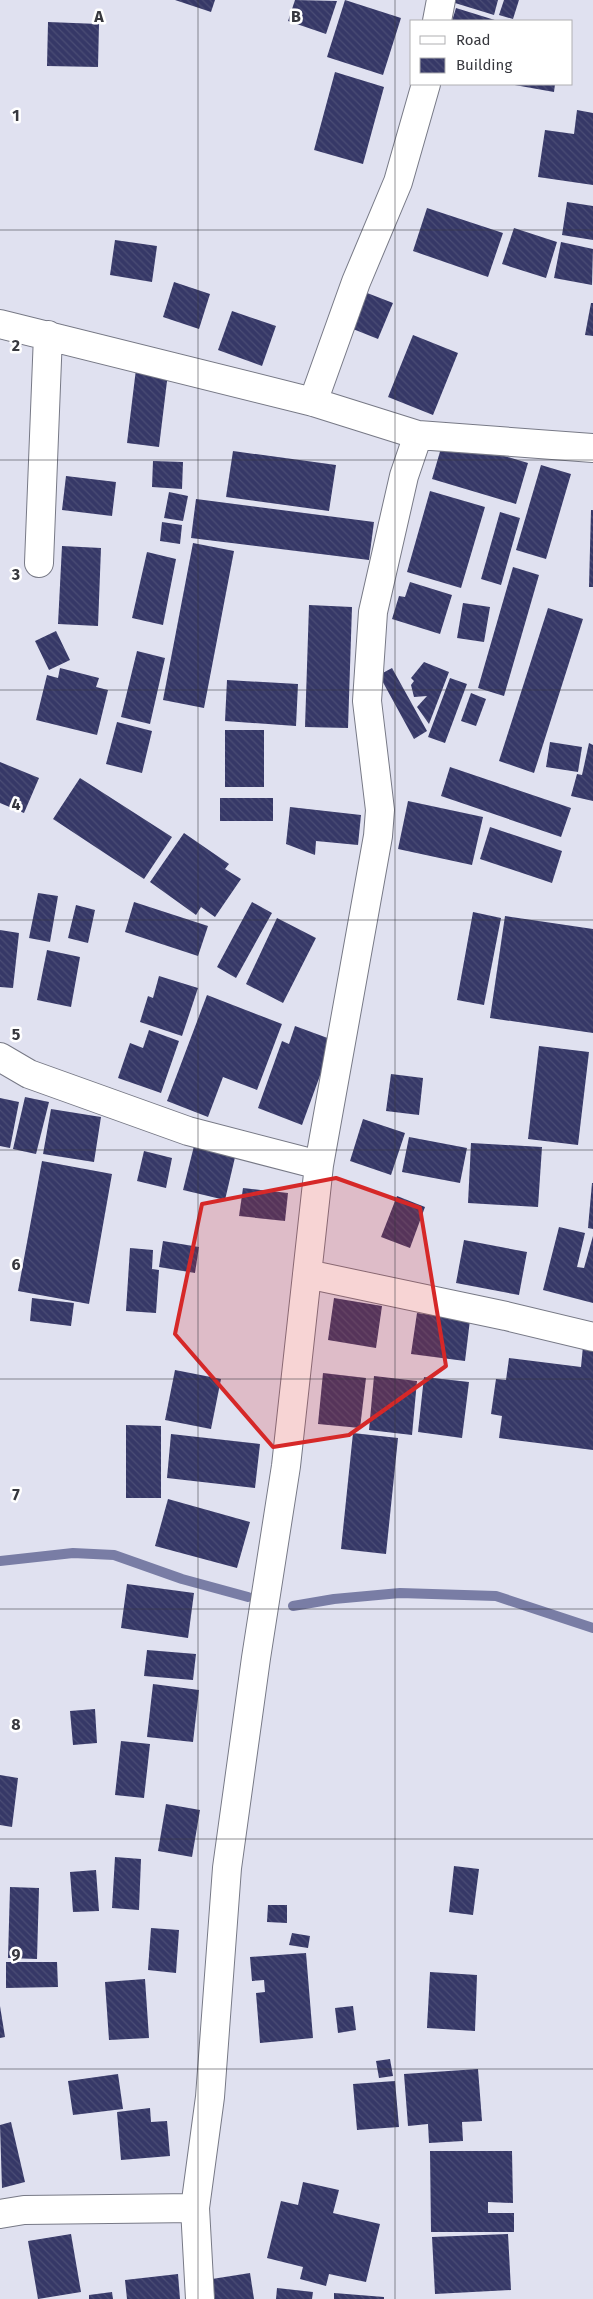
<svg xmlns="http://www.w3.org/2000/svg" width="593" height="2299" font-family="'Fira Sans',sans-serif">
<style>
.lines{fill:none;stroke-linecap:round;stroke-linejoin:round}
.stream{stroke:#797da5;stroke-width:10}
.building{fill:url(#building-back-hatch)}
.minor-casing{stroke:#777986;stroke-width:30}
.minor{stroke:#fff;stroke-width:28}
.marked{fill:#d62828;fill-opacity:0.2;stroke:#d62828;stroke-width:4;stroke-linejoin:round}
.grid{fill:none;stroke:#37383e;stroke-width:1;stroke-opacity:0.55}
.grid-label{font-size:16px;text-anchor:middle;font-weight:bold;fill:#37383e;stroke:#fff;stroke-width:5;stroke-linejoin:round;paint-order:stroke}
</style>
<defs>
<pattern id="building-back-hatch" width="6" height="6" patternUnits="userSpaceOnUse" patternTransform="scale(1.25)"><rect width="6" height="6" fill="#363867"/><path d="M-1 5l2 2M0 0l6 6M5-1l2 2" fill="none" stroke="#4b4d75"/></pattern>
</defs>
<rect width="100%" height="100%" fill="#e0e1f0"/>
<g class="lines">
<path class="stream" d="M 0,1561 L 73,1553 L 114,1555 L 182,1579 L 248,1597
M 293,1606 L 334,1599 L 400,1593 L 496,1596 L 593,1628"/>
</g>
<path class="building" d="M 175,0 L 215,0 L 211,12 Z
M 295,0 L 337,1 L 326,34 L 288,21 Z
M 345,0 L 401,18 L 383,75 L 327,57 Z
M 456,0 L 498,0 L 494,15 L 455,3 Z
M 504,0 L 519,0 L 513,19 L 499,15 Z
M 456,8 L 498,21 L 452,21 Z
M 48,22 L 99,24 L 98,67 L 47,66 Z
M 335,72 L 384,87 L 363,164 L 314,150 Z
M 509,84 L 555,84 L 554,92 Z
M 577,110 L 593,113 L 593,185 L 538,177 L 545,130 L 574,134 Z
M 567,202 L 593,206 L 593,240 L 562,235 Z
M 427,208 L 503,233 L 488,277 L 413,251 Z
M 514,228 L 557,242 L 546,278 L 502,264 Z
M 115,240 L 157,246 L 152,282 L 110,275 Z
M 561,242 L 593,249 L 592,285 L 554,278 Z
M 174,282 L 210,294 L 199,329 L 163,317 Z
M 362,291 L 393,303 L 378,339 L 348,327 Z
M 591,303 L 593,303 L 593,336 L 585,335 Z
M 232,311 L 276,326 L 262,366 L 218,350 Z
M 413,335 L 458,353 L 433,415 L 388,397 Z
M 136,369 L 168,373 L 159,447 L 127,443 Z
M 444,438 L 528,463 L 516,504 L 432,479 Z
M 233,451 L 336,465 L 329,511 L 226,497 Z
M 153,461 L 183,462 L 182,489 L 152,487 Z
M 541,465 L 571,474 L 546,559 L 516,550 Z
M 66,476 L 116,482 L 112,516 L 62,510 Z
M 430,491 L 485,507 L 461,588 L 407,572 Z
M 169,492 L 188,496 L 183,521 L 164,518 Z
M 196,499 L 374,522 L 369,560 L 191,538 Z
M 591,510 L 593,510 L 593,587 L 589,587 Z
M 500,512 L 520,518 L 501,585 L 481,579 Z
M 162,522 L 182,525 L 180,544 L 160,541 Z
M 193,543 L 234,551 L 204,708 L 163,700 Z
M 62,546 L 101,548 L 98,626 L 58,624 Z
M 147,552 L 176,559 L 163,625 L 132,618 Z
M 513,567 L 539,575 L 504,696 L 478,688 Z
M 410,582 L 452,595 L 440,634 L 392,619 L 399,596 L 405,597 Z
M 463,603 L 490,607 L 484,642 L 457,638 Z
M 309,605 L 352,607 L 348,728 L 305,727 Z
M 548,608 L 583,619 L 534,773 L 499,761 Z
M 56,631 L 70,660 L 49,670 L 35,641 Z
M 137,651 L 165,658 L 150,724 L 121,717 Z
M 424,662 L 449,672 L 429,724 L 417,707 L 427,696 L 414,697 L 411,685 L 414,681 L 411,678 Z
M 60,668 L 99,678 L 96,687 L 108,690 L 97,735 L 36,720 L 47,675 L 58,678 Z
M 392,668 L 427,731 L 414,739 L 379,675 Z
M 450,678 L 467,684 L 445,743 L 428,737 Z
M 227,680 L 298,684 L 296,726 L 225,721 Z
M 471,693 L 486,699 L 476,726 L 461,721 Z
M 117,722 L 152,731 L 142,773 L 106,764 Z
M 225,730 L 264,730 L 264,787 L 225,787 Z
M 550,742 L 582,747 L 578,772 L 546,767 Z
M 589,743 L 593,745 L 593,801 L 571,796 L 577,774 L 582,775 Z
M 0,762 L 39,778 L 24,813 L 0,803 Z
M 450,767 L 571,808 L 561,837 L 441,796 Z
M 80,778 L 172,837 L 144,879 L 53,819 Z
M 220,798 L 273,798 L 273,821 L 220,821 Z
M 408,801 L 483,817 L 472,865 L 398,849 Z
M 290,807 L 361,815 L 358,845 L 316,841 L 315,855 L 286,844 Z
M 490,827 L 562,851 L 552,883 L 480,859 Z
M 184,833 L 229,864 L 225,869 L 241,879 L 215,917 L 201,907 L 196,915 L 150,882 Z
M 38,893 L 58,896 L 50,942 L 29,938 Z
M 134,902 L 208,926 L 198,956 L 125,932 Z
M 252,902 L 272,913 L 236,978 L 217,967 Z
M 76,905 L 95,910 L 88,943 L 68,938 Z
M 473,912 L 501,918 L 484,1005 L 457,1000 Z
M 505,916 L 593,929 L 593,1033 L 490,1018 Z
M 277,918 L 316,938 L 283,1003 L 246,984 Z
M 0,930 L 19,933 L 13,988 L 0,987 Z
M 47,950 L 80,957 L 71,1007 L 37,1000 Z
M 159,976 L 198,988 L 182,1036 L 140,1022 L 148,996 L 153,998 Z
M 207,995 L 282,1024 L 257,1090 L 223,1077 L 208,1117 L 167,1101 Z
M 295,1026 L 333,1040 L 302,1125 L 258,1108 L 282,1041 L 289,1044 Z
M 149,1030 L 179,1041 L 161,1093 L 118,1078 L 130,1043 L 143,1048 Z
M 539,1046 L 589,1052 L 578,1145 L 528,1139 Z
M 391,1074 L 423,1078 L 419,1115 L 386,1111 Z
M 25,1097 L 49,1102 L 36,1154 L 13,1149 Z
M 0,1098 L 19,1102 L 10,1148 L 0,1146 Z
M 51,1109 L 101,1117 L 94,1162 L 43,1154 Z
M 363,1119 L 405,1133 L 391,1175 L 350,1161 Z
M 409,1137 L 467,1148 L 460,1183 L 402,1172 Z
M 195,1142 L 236,1153 L 225,1200 L 183,1190 Z
M 471,1143 L 542,1147 L 538,1207 L 468,1203 Z
M 144,1151 L 172,1158 L 166,1188 L 137,1181 Z
M 42,1161 L 112,1174 L 89,1304 L 18,1291 Z
M 592,1183 L 593,1183 L 593,1229 L 588,1228 Z
M 243,1188 L 288,1193 L 285,1221 L 239,1216 Z
M 397,1196 L 425,1207 L 410,1248 L 381,1237 Z
M 559,1227 L 585,1233 L 577,1267 L 584,1268 L 593,1236 L 593,1303 L 543,1290 Z
M 464,1240 L 527,1252 L 519,1295 L 456,1283 Z
M 163,1241 L 199,1247 L 195,1273 L 159,1267 Z
M 130,1248 L 153,1250 L 152,1269 L 159,1270 L 156,1313 L 126,1311 Z
M 32,1298 L 74,1303 L 71,1326 L 30,1321 Z
M 334,1298 L 382,1306 L 376,1348 L 328,1340 Z
M 417,1313 L 470,1320 L 465,1361 L 411,1354 Z
M 583,1346 L 593,1348 L 593,1450 L 499,1438 L 502,1416 L 491,1414 L 496,1379 L 506,1380 L 509,1358 L 581,1367 Z
M 175,1370 L 221,1379 L 211,1429 L 165,1420 Z
M 323,1373 L 366,1378 L 360,1428 L 318,1424 Z
M 374,1376 L 417,1381 L 412,1435 L 369,1430 Z
M 424,1377 L 469,1382 L 462,1438 L 418,1432 Z
M 126,1425 L 161,1426 L 161,1498 L 126,1498 Z
M 353,1433 L 398,1438 L 386,1554 L 341,1549 Z
M 171,1434 L 260,1444 L 255,1488 L 167,1478 Z
M 168,1499 L 250,1522 L 237,1568 L 155,1546 Z
M 127,1584 L 194,1593 L 188,1638 L 121,1628 Z
M 147,1650 L 196,1654 L 193,1680 L 144,1676 Z
M 153,1684 L 199,1690 L 193,1742 L 147,1737 Z
M 95,1709 L 97,1743 L 73,1745 L 70,1711 Z
M 121,1741 L 150,1744 L 144,1798 L 115,1795 Z
M 0,1775 L 18,1778 L 12,1827 L 0,1825 Z
M 166,1804 L 200,1810 L 192,1857 L 158,1851 Z
M 115,1857 L 141,1859 L 139,1910 L 112,1908 Z
M 454,1866 L 479,1869 L 473,1915 L 449,1912 Z
M 96,1870 L 99,1911 L 73,1912 L 70,1872 Z
M 10,1887 L 39,1888 L 37,1959 L 8,1958 Z
M 268,1905 L 287,1905 L 287,1923 L 267,1922 Z
M 151,1928 L 179,1930 L 176,1973 L 148,1970 Z
M 292,1933 L 310,1936 L 308,1948 L 289,1945 Z
M 306,1953 L 313,2038 L 260,2043 L 256,1993 L 265,1992 L 264,1980 L 252,1981 L 250,1957 Z
M 6,1962 L 57,1962 L 58,1987 L 6,1988 Z
M 430,1972 L 477,1975 L 475,2031 L 427,2028 Z
M 145,1979 L 149,2038 L 109,2040 L 105,1982 Z
M 0,2006 L 5,2037 L 0,2038 Z
M 353,2006 L 356,2030 L 338,2033 L 335,2008 Z
M 390,2059 L 393,2076 L 379,2078 L 376,2061 Z
M 478,2069 L 482,2121 L 462,2122 L 463,2141 L 429,2143 L 428,2124 L 408,2126 L 404,2074 Z
M 118,2074 L 123,2109 L 73,2115 L 68,2081 Z
M 395,2081 L 399,2127 L 357,2130 L 353,2084 Z
M 150,2108 L 151,2122 L 167,2121 L 170,2156 L 121,2160 L 117,2112 Z
M 11,2122 L 25,2182 L 2,2188 L 0,2125 Z
M 430,2151 L 512,2151 L 513,2203 L 488,2202 L 488,2213 L 514,2213 L 514,2232 L 431,2232 Z
M 303,2182 L 339,2190 L 333,2213 L 380,2224 L 366,2282 L 329,2274 L 326,2286 L 300,2279 L 303,2267 L 267,2258 L 281,2201 L 298,2205 Z
M 71,2234 L 81,2292 L 38,2299 L 28,2241 Z
M 508,2234 L 511,2290 L 435,2294 L 432,2237 Z
M 250,2273 L 254,2299 L 215,2299 L 212,2279 Z
M 178,2274 L 180,2299 L 127,2299 L 125,2280 Z
M 277,2288 L 313,2292 L 312,2299 L 276,2299 Z
M 112,2292 L 113,2299 L 89,2299 L 89,2295 Z
M 334,2293 L 384,2297 L 384,2299 L 334,2299 Z"/>
<g class="lines">
<defs>
<path id="minor" d="M 437,21 L 441,0
M 0,324 L 313,402 L 418,435 L 593,448
M 313,402 L 356,282 L 398,182 L 426,84
M 39,563 L 48,335
M 0,1057 L 29,1074 L 188,1131 L 319,1165
M 307,1274 L 506,1316 L 593,1337
M 0,2214 L 24,2210 L 195,2208
M 200,2299 L 195,2208 L 210,2097 L 227,1868 L 256,1658 L 286,1466 L 319,1165 L 378,836 L 380,810 L 367,701 L 373,612 L 404,476 L 418,435"/>
</defs>
<use href="#minor" class="minor-casing"/>
<use href="#minor" class="minor"/>
</g>
<path class="marked" d="M 336,1178 L 420,1208 L 446,1366 L 349,1435 L 273,1447 L 175,1334 L 202,1204 Z"/>
<path class="grid" d="M 198,0 L 198,2299M 395,0 L 395,2299M 0,230 L 593,230M 0,460 L 593,460M 0,690 L 593,690M 0,920 L 593,920M 0,1150 L 593,1150M 0,1379 L 593,1379M 0,1609 L 593,1609M 0,1839 L 593,1839M 0,2069 L 593,2069"/>
<g class="grid-label">
<text x="99" y="22">A</text>
<text x="296" y="22">B</text>
<text x="16" y="121">1</text>
<text x="16" y="351">2</text>
<text x="16" y="580">3</text>
<text x="16" y="810">4</text>
<text x="16" y="1040">5</text>
<text x="16" y="1270">6</text>
<text x="16" y="1500">7</text>
<text x="16" y="1730">8</text>
<text x="16" y="1960">9</text>
</g>
<rect x="410" y="20" width="162" height="65" fill="#ffffff" stroke="#afafb2"/>
<rect x="420" y="36" width="25" height="8" fill="#ffffff" stroke="#afafb2"/>
<text x="456" y="45" font-size="15" fill="#37383e">Road</text>
<rect x="420" y="58" width="25" height="15" fill="url(#building-back-hatch)" stroke="#afafb2"/>
<text x="456" y="70" font-size="15" fill="#37383e">Building</text>
</svg>
